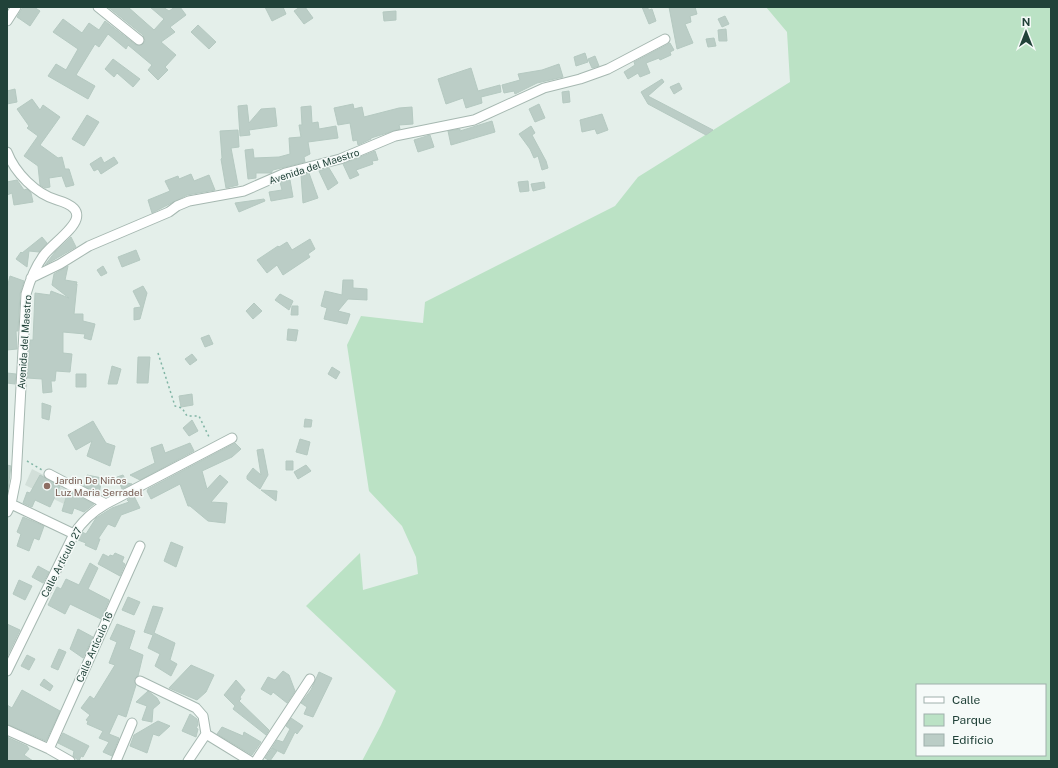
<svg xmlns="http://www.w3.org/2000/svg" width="1058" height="768" font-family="'Public Sans',sans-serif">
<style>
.built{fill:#d2dfd9}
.green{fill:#bbe2c5;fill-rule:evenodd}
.building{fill:#bbcdc6;stroke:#b5c9c1}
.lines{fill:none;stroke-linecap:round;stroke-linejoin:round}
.minor-casing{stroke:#a6b8b1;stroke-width:11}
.path{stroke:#81b5a5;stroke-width:1.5;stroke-dasharray:2 3;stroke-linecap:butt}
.minor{stroke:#fff;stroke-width:9}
.education-dot{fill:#8d6e63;stroke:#f5faf8;stroke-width:1.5}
.labels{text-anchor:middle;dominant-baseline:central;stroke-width:3;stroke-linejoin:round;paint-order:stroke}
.street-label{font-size:10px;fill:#214239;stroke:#f5faf8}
.education-label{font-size:10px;fill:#785e54;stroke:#f5faf8;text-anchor:start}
</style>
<rect width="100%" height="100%" fill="#e4efea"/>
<path class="built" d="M 32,469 L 69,488 L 64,504 L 25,485 Z"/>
<path class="green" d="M 766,7 L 1051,7 L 1051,761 L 362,761 L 381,725 L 396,691 L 306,606 L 360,553 L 363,590 L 418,574 L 416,557 L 402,526 L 369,491 L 347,345 L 361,316 L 423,323 L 425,302 L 615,206 L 638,177 L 790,82 L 787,32 ZM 917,685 L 1045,685 L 1045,755 L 917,755 Z"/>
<path class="building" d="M 23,7 L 34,7 L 40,11 L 30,26 L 17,17 Z
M 108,7 L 128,7 L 154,30 L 164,19 L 150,7 L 163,7 L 169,11 L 175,7 L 180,7 L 186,15 L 170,27 L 175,32 L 161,42 L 176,55 L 165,67 L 168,70 L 158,80 L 148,70 L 152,65 L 128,45 L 126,49 L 108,34 L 99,47 L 95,44 L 76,75 L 95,86 L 88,99 L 48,76 L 56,64 L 66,70 L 78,49 L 53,32 L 63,19 L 82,33 L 89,23 L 99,30 L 105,21 L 136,45 L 143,44 L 145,41 L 143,35 Z
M 265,7 L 283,7 L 286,14 L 272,21 Z
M 300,7 L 305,7 L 313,18 L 304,24 L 294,11 Z
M 642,7 L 647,7 L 649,10 L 652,9 L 656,21 L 649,24 Z
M 669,7 L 695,7 L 697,14 L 690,16 L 691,22 L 685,24 L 693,43 L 677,49 Z
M 396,11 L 396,20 L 384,21 L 383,12 Z
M 725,16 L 729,24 L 722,27 L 718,19 Z
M 198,25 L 216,42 L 209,49 L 191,32 Z
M 726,29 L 727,41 L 719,41 L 718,30 Z
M 714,38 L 716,46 L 708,47 L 706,39 Z
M 670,43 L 674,50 L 670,52 L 671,55 L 660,60 L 659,58 L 646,63 L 650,73 L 640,77 L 638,73 L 628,79 L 624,72 L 635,65 L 634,62 Z
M 585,53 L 588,62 L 576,66 L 574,57 Z
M 595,56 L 599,66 L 592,68 L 588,59 Z
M 113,59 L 140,79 L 133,87 L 117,73 L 114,77 L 105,69 Z
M 559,64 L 563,77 L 537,83 L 515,94 L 514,91 L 504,93 L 502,85 L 520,80 L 518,74 L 542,70 Z
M 471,68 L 478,91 L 500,85 L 501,92 L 481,97 L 482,103 L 466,108 L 463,98 L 446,104 L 438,79 Z
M 662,79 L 664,82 L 648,96 L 713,130 L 706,135 L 648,104 L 641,92 Z
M 679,83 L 682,89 L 674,94 L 670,87 Z
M 15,89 L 17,102 L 7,104 L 7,91 Z
M 569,91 L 570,102 L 563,103 L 562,92 Z
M 32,99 L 40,110 L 43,105 L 60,117 L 40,145 L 58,158 L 62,157 L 65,169 L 69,169 L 74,185 L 66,187 L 62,176 L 49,178 L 50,187 L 45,188 L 40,185 L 38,166 L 24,156 L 38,136 L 27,128 L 29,126 L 17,109 Z
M 353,104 L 354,109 L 362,107 L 364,117 L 399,108 L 412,107 L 413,124 L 399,125 L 400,129 L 371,138 L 371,139 L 358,145 L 357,140 L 353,141 L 350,123 L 338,125 L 334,108 Z
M 539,104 L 545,118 L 535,122 L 529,109 Z
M 247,105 L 249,123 L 261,109 L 275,108 L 277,126 L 249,130 L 250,135 L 240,136 L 238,106 Z
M 311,106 L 312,123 L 318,122 L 319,129 L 336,126 L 338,138 L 308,142 L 310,154 L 304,157 L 305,162 L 273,170 L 271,173 L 256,173 L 256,178 L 248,179 L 245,150 L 253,149 L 254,158 L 279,157 L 290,154 L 289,138 L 301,137 L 299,125 L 302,125 L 301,107 Z
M 602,114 L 608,130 L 597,134 L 595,129 L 582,132 L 580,120 Z
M 87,115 L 99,122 L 84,146 L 72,139 Z
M 492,121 L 495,132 L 451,145 L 448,131 L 460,129 L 460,131 Z
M 531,126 L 535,133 L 532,135 L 546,161 L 548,168 L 542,170 L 538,156 L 534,158 L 530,149 L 519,134 Z
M 238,130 L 239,147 L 231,148 L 238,185 L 226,188 L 221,159 L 222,158 L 220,131 Z
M 430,135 L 434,147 L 418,152 L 414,140 Z
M 375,151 L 378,160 L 372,161 L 373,164 L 356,170 L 359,175 L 350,179 L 343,164 Z
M 101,157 L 104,163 L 114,157 L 118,163 L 101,174 L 98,169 L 94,171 L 90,164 Z
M 329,168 L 338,183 L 328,190 L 319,171 Z
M 309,173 L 318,198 L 303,203 L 301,175 Z
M 191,174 L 194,181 L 209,175 L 215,190 L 187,195 L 152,213 L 148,200 L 170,191 L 165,181 L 178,176 L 179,179 Z
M 17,180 L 24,190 L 27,189 L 31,193 L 33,202 L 14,205 L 12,193 L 7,195 L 7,182 Z
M 290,180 L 293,197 L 271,201 L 269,192 L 282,190 L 280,182 Z
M 528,181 L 529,191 L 520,192 L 518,182 Z
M 544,182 L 545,188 L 533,191 L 531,184 Z
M 264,199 L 265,201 L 239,212 L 235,203 Z
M 42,237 L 47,243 L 39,252 L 29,251 L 27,267 L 16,259 L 21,252 L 22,253 Z
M 71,237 L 76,247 L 45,265 L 55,252 Z
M 310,239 L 315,249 L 308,254 L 310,257 L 283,275 L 277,265 L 267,273 L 257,260 L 278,246 L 279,247 L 287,242 L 292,250 Z
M 136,250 L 140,260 L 122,267 L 118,257 Z
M 68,266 L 65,280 L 77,282 L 76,285 L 77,284 L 74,314 L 83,314 L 83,321 L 95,324 L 91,340 L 84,338 L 85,334 L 63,332 L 63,353 L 72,354 L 70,372 L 56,371 L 55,381 L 51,381 L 52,392 L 43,393 L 42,379 L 27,378 L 30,340 L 33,340 L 35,293 L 50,295 L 51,291 L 69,298 L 52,285 L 54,274 Z
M 103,266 L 107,273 L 101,276 L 97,270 Z
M 10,276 L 24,281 L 20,294 L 18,331 L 16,331 L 17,349 L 7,350 L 7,288 Z
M 343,280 L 353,280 L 353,288 L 367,289 L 367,300 L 348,299 L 338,311 L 350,314 L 347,324 L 324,319 L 327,308 L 321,306 L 325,291 L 342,295 Z
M 143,286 L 147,293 L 140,319 L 134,320 L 134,308 L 141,307 L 133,291 Z
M 280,294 L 293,301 L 289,310 L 275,300 Z
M 254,303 L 262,311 L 253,319 L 246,311 Z
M 292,306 L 298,306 L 298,315 L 291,315 Z
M 288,329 L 298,330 L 296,341 L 287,340 Z
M 209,335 L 213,344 L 205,347 L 201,338 Z
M 192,354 L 197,360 L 190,365 L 185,359 Z
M 138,357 L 150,357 L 148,383 L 137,383 Z
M 112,366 L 121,369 L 117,384 L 108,384 Z
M 332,367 L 340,372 L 336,379 L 328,374 Z
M 7,373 L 16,374 L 15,384 L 7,383 Z
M 76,374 L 86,374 L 86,387 L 76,387 Z
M 192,394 L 193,405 L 181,407 L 179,396 Z
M 42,403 L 51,406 L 49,420 L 42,418 Z
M 305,419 L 312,420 L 311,427 L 304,427 Z
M 192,420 L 198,431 L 189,436 L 183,428 Z
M 93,421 L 106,443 L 115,446 L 110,466 L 87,456 L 92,441 L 76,450 L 68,435 Z
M 300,439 L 310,442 L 307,455 L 296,452 Z
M 190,443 L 194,451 L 140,480 L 130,475 L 155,463 L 151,448 L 162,444 L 165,453 Z
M 235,443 L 241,449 L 232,457 L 202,471 L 207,489 L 220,475 L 228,482 L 211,502 L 227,503 L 225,523 L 208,521 L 190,506 L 188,506 L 180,484 L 151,499 L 147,491 L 148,489 Z
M 263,449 L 268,475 L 260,489 L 247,479 L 247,476 L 253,468 L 261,475 L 257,450 Z
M 286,461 L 293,461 L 293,470 L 286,470 Z
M 7,465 L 11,466 L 8,489 L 7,489 Z
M 306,465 L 311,471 L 298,479 L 294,472 Z
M 40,475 L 60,486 L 50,507 L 35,500 L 32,507 L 23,503 L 27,492 L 30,493 Z
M 87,475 L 102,478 L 99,494 L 84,486 Z
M 123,475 L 127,483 L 132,484 L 122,489 L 117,477 Z
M 261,490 L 277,491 L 276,501 Z
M 68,491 L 94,504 L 84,512 L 74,508 L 72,514 L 62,511 Z
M 134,496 L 140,508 L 121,515 L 115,527 L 108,524 L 98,539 L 100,539 L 96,550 L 85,545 L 86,543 L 78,540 L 82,532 L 86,534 L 96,518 L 112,508 L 129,502 L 127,500 Z
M 23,517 L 44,526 L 39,540 L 34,538 L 29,551 L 17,546 L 21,534 L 17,532 Z
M 171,542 L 183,547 L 176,567 L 164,561 Z
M 115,553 L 124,557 L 122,562 L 125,564 L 120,576 L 98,564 L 103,554 L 109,557 L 110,555 L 113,556 Z
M 90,563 L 98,568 L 88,589 L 109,600 L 101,619 L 70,604 L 65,614 L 48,605 L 57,587 L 61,589 L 66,579 L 79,585 Z
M 38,566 L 49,572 L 43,583 L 32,577 Z
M 19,580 L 32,586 L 25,600 L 13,594 Z
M 128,597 L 140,602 L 134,615 L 122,610 Z
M 153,606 L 163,608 L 154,633 L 175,643 L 170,660 L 177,664 L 171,676 L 155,666 L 160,654 L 148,648 L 153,635 L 144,632 Z
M 7,624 L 20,630 L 7,657 Z
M 117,624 L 135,631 L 129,649 L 143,655 L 138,676 L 134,679 L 136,685 L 126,717 L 118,714 L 109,734 L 119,738 L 112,756 L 103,752 L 109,742 L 99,738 L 103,731 L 87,724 L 88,721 L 86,720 L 90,715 L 81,708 L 90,696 L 94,699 L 115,665 L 109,663 L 117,642 L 110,639 Z
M 78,629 L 93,637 L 83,658 L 70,649 Z
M 59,649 L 66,652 L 58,670 L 51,667 Z
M 27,655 L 35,659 L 29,670 L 21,666 Z
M 191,665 L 214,675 L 206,692 L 197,700 L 169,688 Z
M 283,671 L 289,675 L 295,691 L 287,703 L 273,692 L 271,695 L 261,689 L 268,677 L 275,680 Z
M 319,672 L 332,678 L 313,717 L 304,714 L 307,707 L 301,703 L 311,690 Z
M 44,679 L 53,686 L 50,691 L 40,685 Z
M 236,680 L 245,690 L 240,697 L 241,699 L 239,701 L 269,730 L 266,735 L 233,709 L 235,706 L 224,695 Z
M 22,690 L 60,711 L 46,741 L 7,724 L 7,705 L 12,708 Z
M 148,691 L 157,698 L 160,703 L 153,709 L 152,722 L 142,720 L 147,706 L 136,702 Z
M 190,714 L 197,719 L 198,725 L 196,728 L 198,729 L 196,737 L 182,731 Z
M 291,718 L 303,726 L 297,734 L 295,732 L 284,754 L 272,748 L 277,740 L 283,742 L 290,729 L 286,726 Z
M 158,721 L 170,726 L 159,736 L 153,734 L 147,753 L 130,746 L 134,735 Z
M 222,727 L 243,736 L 244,732 L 261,742 L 252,755 L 217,734 Z
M 63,733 L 89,746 L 83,757 L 81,756 L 79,761 L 73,756 L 74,751 L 58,743 Z
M 7,737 L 27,746 L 29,749 L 24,755 L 33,761 L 7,761 Z
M 272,748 L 277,751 L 270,761 L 265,758 Z"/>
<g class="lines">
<defs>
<path id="minor" d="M 98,7 L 139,40
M 7,21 L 16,7
M 7,152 C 15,173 36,194 57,200 C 102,213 58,237 44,255 C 35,267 30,280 26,294 L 16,479 L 11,504 L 7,512
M 31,278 L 60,264 L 89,246 L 169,212 L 177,206 L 189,201 L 244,191 L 285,173 L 340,159 L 395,136 L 474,120 L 544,88 L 580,79 L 608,69 L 665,39
M 49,474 L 106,504
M 11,504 L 74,534
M 7,671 L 74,534 C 83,520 92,512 106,504 L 232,438
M 140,681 L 196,708 L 203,716 L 206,734 L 188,761
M 7,730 L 49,749 L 70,761
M 206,734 L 250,761
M 49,749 L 140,546
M 116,761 L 132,723
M 256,761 L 310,679"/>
</defs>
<use href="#minor" class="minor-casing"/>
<path class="path" d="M 158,353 L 175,406 L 182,408 L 187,416 L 199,416 L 210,439
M 27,461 L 42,470"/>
<use href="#minor" class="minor"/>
</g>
<circle class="education-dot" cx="47" cy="486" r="4"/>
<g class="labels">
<g class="street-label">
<text transform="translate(314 166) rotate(-18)">Avenida del Maestro</text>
<text transform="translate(24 342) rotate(-86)">Avenida del Maestro</text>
<text transform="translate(61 562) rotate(-63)">Calle Artículo 27</text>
<text transform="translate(94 647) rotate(-66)">Calle Artículo 16</text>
</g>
<g class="education-label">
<text x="55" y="480">Jardin De Niños<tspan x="55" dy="12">Luz Maria Serradel</tspan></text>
</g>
</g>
<rect width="1058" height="768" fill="none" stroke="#214239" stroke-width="16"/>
<rect x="916" y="684" width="130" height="72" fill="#f5faf8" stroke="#a0b0ac"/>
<rect x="924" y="697" width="20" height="6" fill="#ffffff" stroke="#a0b0ac"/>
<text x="952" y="704" font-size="12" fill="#214239">Calle</text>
<rect x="924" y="714" width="20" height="12" fill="#bbe2c5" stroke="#a0b0ac"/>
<text x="952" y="724" font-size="12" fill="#214239">Parque</text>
<rect x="924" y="734" width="20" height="12" fill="#bbcdc6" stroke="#a0b0ac"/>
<text x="952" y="744" font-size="12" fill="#214239">Edificio</text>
<g transform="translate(1026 32)" stroke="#f5faf8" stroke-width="3" paint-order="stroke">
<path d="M0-3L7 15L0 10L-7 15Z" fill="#214239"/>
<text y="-6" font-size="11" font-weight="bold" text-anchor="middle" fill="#214239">N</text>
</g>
</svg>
